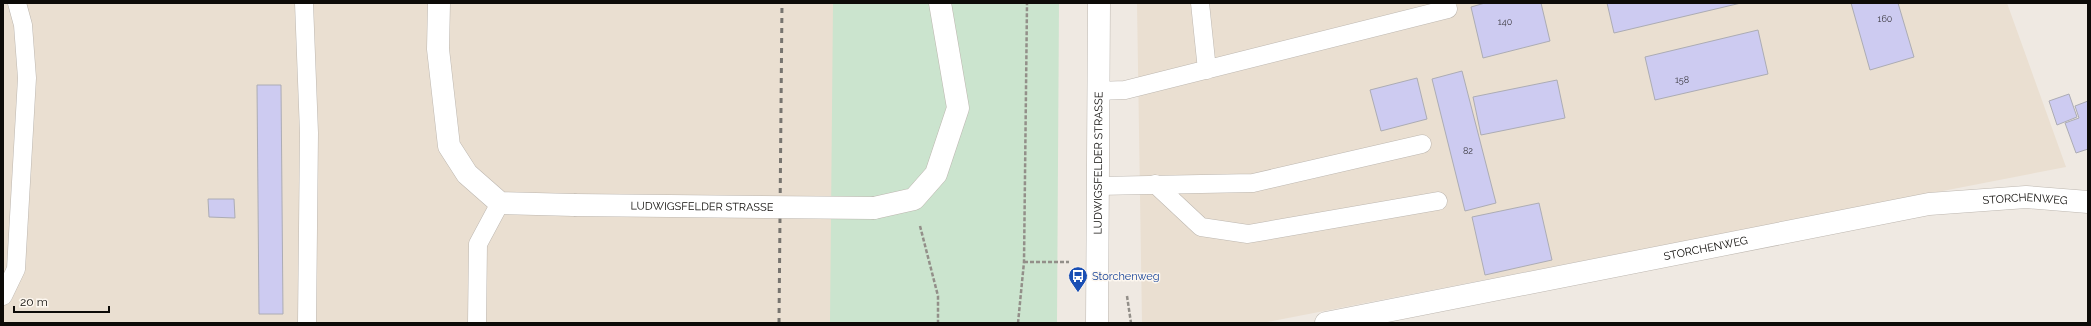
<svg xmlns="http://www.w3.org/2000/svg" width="2091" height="326" font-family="Raleway,sans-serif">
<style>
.built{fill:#eadfd1}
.green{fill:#cbe4ce}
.building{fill:#cdcbf1;stroke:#acacb4}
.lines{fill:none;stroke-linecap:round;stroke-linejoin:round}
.service-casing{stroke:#bdb7b0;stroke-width:19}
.minor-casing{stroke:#bdb7b0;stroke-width:23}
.tertiary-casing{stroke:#bdb7b0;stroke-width:23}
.path{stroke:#938f89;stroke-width:2.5;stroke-dasharray:4 2;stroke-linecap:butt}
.service{stroke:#fff;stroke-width:18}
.minor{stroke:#fff;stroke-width:22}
.tertiary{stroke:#fff;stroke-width:22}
.rail{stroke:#77746f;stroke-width:3;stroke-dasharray:5 5;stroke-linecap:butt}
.minor-bridge-casing{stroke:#bdb7b0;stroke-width:23;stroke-linecap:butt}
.minor-bridge{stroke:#fff;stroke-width:22}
.labels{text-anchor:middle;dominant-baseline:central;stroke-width:3;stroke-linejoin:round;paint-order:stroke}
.number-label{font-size:9px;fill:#3d3b42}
.street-label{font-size:11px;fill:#0d0b08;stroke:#fdf7ef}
.transit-label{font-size:11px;fill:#164399;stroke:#fdf7ef;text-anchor:start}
</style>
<rect width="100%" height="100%" fill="#efe9e2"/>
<path class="built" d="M 3,3 L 877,3 L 874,323 L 3,323 Z
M 1137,3 L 2007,3 L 2066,167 L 1262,323 L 1142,323 Z"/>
<path class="green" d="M 833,3 L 1059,3 L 1057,323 L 830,323 Z"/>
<path class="building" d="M 1485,3 L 1541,3 L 1550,41 L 1483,58 L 1471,7 Z
M 1607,3 L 1741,3 L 1614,33 Z
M 1851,3 L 1898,3 L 1914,57 L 1870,70 Z
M 1758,30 L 1768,74 L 1655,100 L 1645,57 Z
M 1462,71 L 1496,203 L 1465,211 L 1432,79 Z
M 1417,78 L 1427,119 L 1381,131 L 1370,90 Z
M 1557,80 L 1565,118 L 1481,135 L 1473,97 Z
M 257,85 L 281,85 L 283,314 L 259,314 Z
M 2069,94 L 2077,117 L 2057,125 L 2049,101 Z
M 2088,101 L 2088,149 L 2076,153 L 2065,123 L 2079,118 L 2075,106 Z
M 208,199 L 234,199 L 235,218 L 209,217 Z
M 1539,203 L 1552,260 L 1485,275 L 1472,217 Z"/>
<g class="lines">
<defs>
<path id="service" d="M 304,3 L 309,133 L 307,323
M 1200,3 L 1207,70
M 1097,91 L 1125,90 L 1448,9
M 1155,184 L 1201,227 L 1248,234 L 1438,201
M 1097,186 L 1253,183 L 1422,144
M 3,296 L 16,269 L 27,78 L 23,25 L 17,3
M 477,323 L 478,244 L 500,203"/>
<g id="minor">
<path d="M 439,3 L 438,49 L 449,146 L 467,174 L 500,203 L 574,205"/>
<path d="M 874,208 L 914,199 L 936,174 L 958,108 L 940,3"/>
<path id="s1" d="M 1326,323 L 1929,204 L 2026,197 L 2088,202"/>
</g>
<g id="tertiary">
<path id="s2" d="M 1097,323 L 1099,3"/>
</g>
</defs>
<use href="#service" class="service-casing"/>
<use href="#minor" class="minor-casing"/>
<use href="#tertiary" class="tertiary-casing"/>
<path class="path" d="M 920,226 L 938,296 L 938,323
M 1024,262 L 1069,262
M 1127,296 L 1131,323
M 1018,323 L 1024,262 L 1027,3"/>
<use href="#service" class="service"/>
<use href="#minor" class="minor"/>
<use href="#tertiary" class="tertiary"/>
<path class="rail" d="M 779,323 L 782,3"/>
<defs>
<g id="minor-bridge">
<path id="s3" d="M 574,205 L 874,208"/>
</g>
</defs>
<use href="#minor-bridge" class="minor-bridge-casing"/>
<use href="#minor-bridge" class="minor-bridge"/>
</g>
<defs>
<symbol id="bus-pin" viewBox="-11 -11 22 30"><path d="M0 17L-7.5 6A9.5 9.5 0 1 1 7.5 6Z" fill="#1a4fb4" stroke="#fdf7ef"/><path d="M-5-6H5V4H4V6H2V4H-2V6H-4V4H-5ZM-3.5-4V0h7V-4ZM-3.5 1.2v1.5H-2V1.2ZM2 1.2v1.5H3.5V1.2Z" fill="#fff"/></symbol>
</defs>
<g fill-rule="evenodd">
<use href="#bus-pin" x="1067" y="265" width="22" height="30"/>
</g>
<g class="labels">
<g class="number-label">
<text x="1885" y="19">160</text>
<text x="1505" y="22">140</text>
<text x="1682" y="80">158</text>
<text x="1468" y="151">82</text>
</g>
<g class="street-label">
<text stroke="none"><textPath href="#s2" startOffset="160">LUDWIGSFELDER STRASSE</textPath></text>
<text stroke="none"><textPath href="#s1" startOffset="711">STORCHENWEG</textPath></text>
<text stroke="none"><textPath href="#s3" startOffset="128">LUDWIGSFELDER STRASSE</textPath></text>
<text stroke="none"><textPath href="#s1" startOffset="387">STORCHENWEG</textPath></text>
</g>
<g class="transit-label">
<text x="1092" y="276">Storchenweg</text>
</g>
</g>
<rect width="2091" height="326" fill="none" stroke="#0d0b08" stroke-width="8"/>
<path d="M14 306v6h95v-6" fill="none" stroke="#0d0b08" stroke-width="2"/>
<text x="20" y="306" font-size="12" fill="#0d0b08" stroke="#fdf7ef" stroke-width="3" paint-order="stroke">20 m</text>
</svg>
